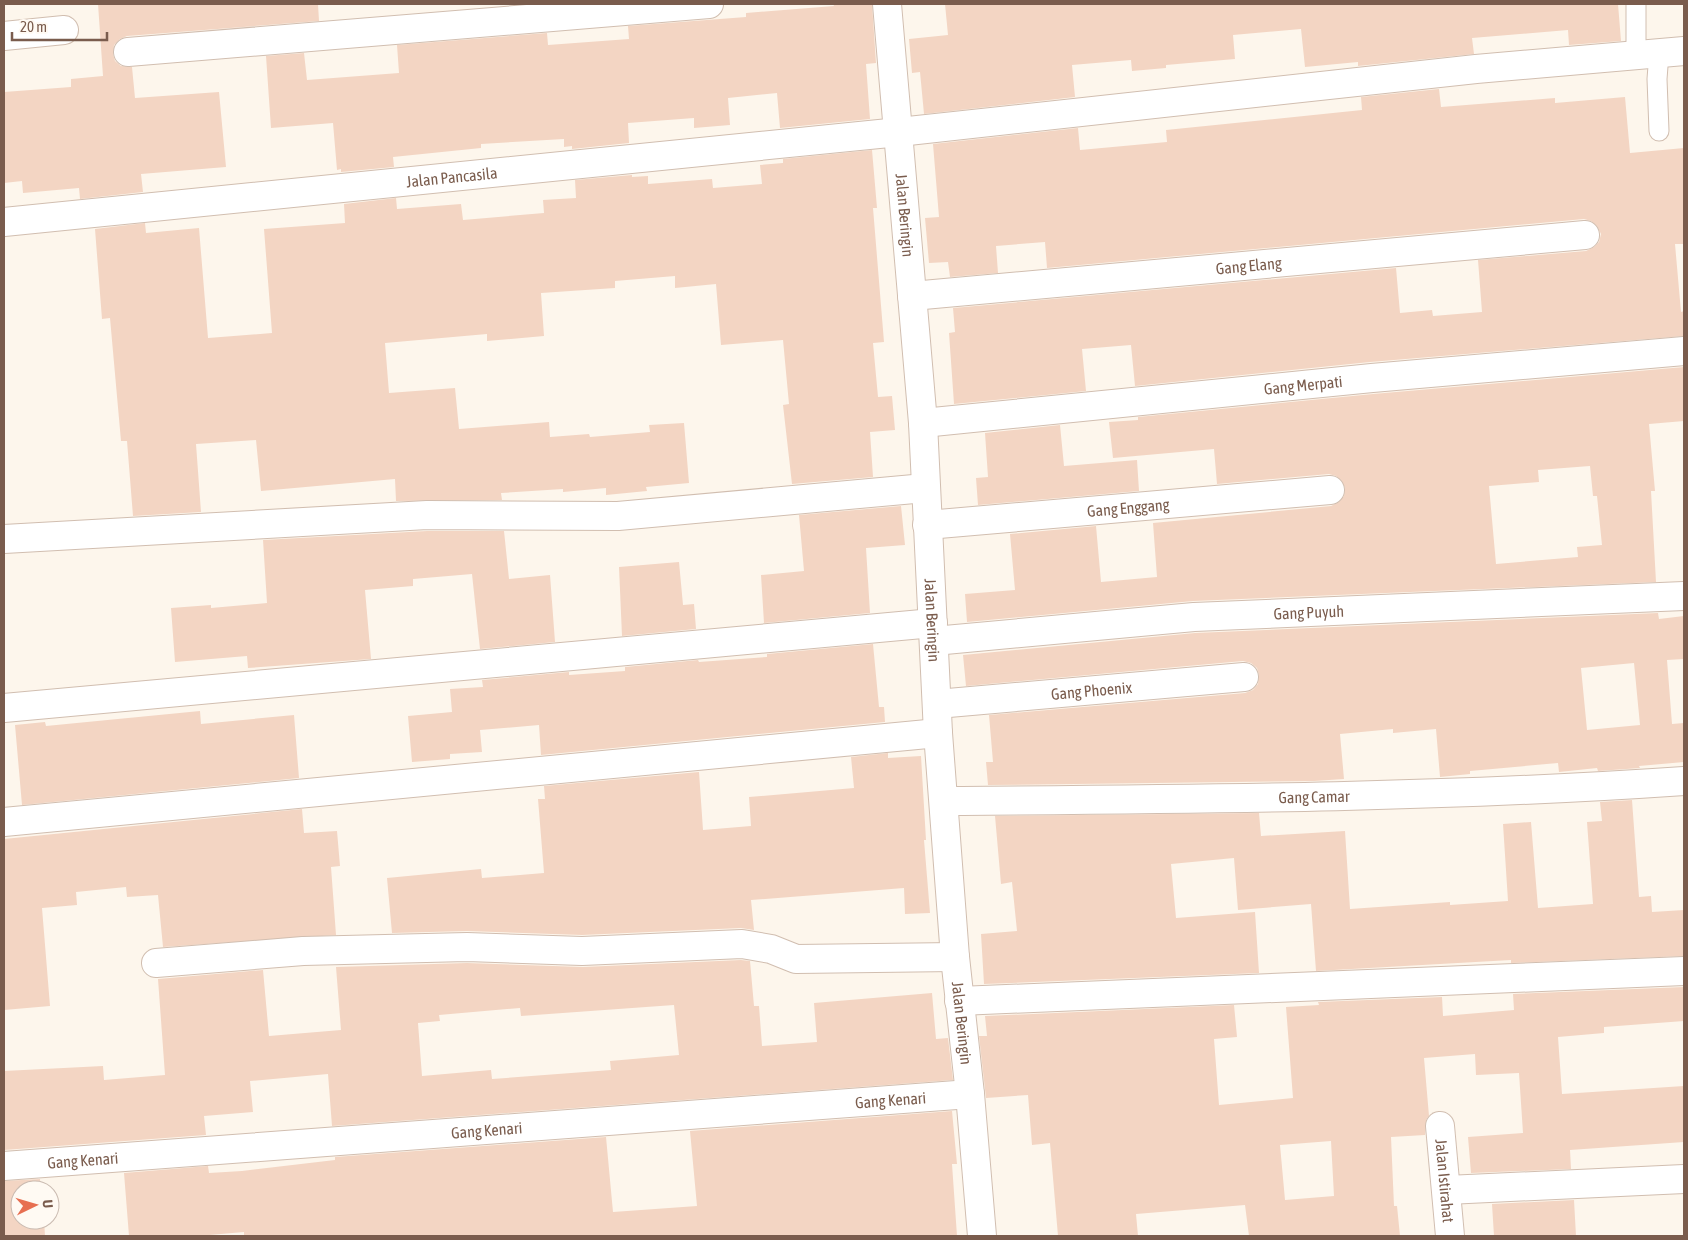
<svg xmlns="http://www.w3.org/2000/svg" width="1688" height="1240" font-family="'Asap Condensed',sans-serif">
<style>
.building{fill:#f3d5c3;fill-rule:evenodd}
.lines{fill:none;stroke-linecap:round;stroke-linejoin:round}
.service-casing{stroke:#d1beb0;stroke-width:21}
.minor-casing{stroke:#d1beb0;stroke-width:30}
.tertiary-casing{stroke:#d1beb0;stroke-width:30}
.service{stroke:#fff;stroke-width:19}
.minor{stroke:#fff;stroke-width:28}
.tertiary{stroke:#fff;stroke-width:28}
.labels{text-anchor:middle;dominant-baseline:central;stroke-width:4.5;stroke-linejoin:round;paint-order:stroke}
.street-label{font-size:16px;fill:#7a5c4d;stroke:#fffaf3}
</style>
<rect width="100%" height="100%" fill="#fdf6ec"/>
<path class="building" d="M 98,4 L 318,4 L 319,21 L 127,36 L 120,39 L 114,45 L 113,54 L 115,61 L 121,66 L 132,67 L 135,98 L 219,92 L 226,167 L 141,174 L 143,192 L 80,199 L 79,188 L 23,193 L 22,181 L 4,183 L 4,92 L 71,87 L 71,79 L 103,76 Z
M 833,4 L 872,4 L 876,63 L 866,64 L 870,119 L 780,128 L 777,93 L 728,98 L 730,125 L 694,128 L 694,118 L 628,123 L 629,143 L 572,149 L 572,146 L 564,147 L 564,139 L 481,144 L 481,148 L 393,157 L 394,167 L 341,172 L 341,169 L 337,170 L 333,123 L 271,128 L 266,56 L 304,53 L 307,80 L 399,73 L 397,45 L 547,33 L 548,45 L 629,39 L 628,26 L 746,17 L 746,13 L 834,6 Z
M 945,4 L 1618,4 L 1621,41 L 1569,45 L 1568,30 L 1472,38 L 1474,54 L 1358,66 L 1358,62 L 1305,67 L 1301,29 L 1233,35 L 1235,59 L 1166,65 L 1166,68 L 1132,71 L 1131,60 L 1072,65 L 1075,97 L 924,114 L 920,72 L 912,73 L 909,39 L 948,35 Z
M 1439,89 L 1441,107 L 1555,98 L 1555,103 L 1625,97 L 1630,153 L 1684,148 L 1684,244 L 1675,244 L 1681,312 L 1684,311 L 1684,336 L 1370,362 L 1135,386 L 1131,345 L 1082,349 L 1086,391 L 954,404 L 949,333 L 955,332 L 953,308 L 1396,268 L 1400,313 L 1432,310 L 1433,316 L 1482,312 L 1478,260 L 1586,251 L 1594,247 L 1599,242 L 1601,234 L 1597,226 L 1591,221 L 1584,219 L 1047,268 L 1045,242 L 996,246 L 998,273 L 950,277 L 948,262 L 929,263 L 925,218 L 939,217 L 933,144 L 1078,128 L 1080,150 L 1167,142 L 1166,130 L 1362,110 L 1361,97 Z
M 872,150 L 877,208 L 873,208 L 884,342 L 873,343 L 878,397 L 892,396 L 895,430 L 870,432 L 873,477 L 792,484 L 783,405 L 789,404 L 783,340 L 721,345 L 716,284 L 675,288 L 675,276 L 615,281 L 615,288 L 541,293 L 544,336 L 487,341 L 487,334 L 385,343 L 389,393 L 455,388 L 459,429 L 549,422 L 550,437 L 589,434 L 590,437 L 650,432 L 649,425 L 684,423 L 689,483 L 646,487 L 647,491 L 606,495 L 606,488 L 563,492 L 563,489 L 501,493 L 502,500 L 396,501 L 395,479 L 261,491 L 256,440 L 196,444 L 201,512 L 133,516 L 127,441 L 121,441 L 110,318 L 102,319 L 95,229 L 145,223 L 146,233 L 199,228 L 208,338 L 272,333 L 264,229 L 345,223 L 344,204 L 396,198 L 397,209 L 461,204 L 463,220 L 544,213 L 543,200 L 576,198 L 575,180 L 632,175 L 632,177 L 648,176 L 648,184 L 712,179 L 713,188 L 762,184 L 760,165 L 783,163 L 783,159 Z
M 1684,367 L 1684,421 L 1649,424 L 1655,491 L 1651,491 L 1656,582 L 1193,601 L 967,622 L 965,594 L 1015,590 L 1010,534 L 1096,526 L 1101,582 L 1157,577 L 1153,523 L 1331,506 L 1339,502 L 1344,496 L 1345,488 L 1342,481 L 1336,476 L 1329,474 L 1217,484 L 1214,449 L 1113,458 L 1109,422 L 1138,420 L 1138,417 L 1373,394 ZM 1590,466 L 1593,496 L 1597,496 L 1602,545 L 1577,547 L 1578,557 L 1496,564 L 1489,486 L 1539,482 L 1538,470 Z
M 1060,425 L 1064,466 L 1137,460 L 1139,491 L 978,505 L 976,478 L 988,477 L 985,433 Z
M 901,506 L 905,545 L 866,548 L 870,613 L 764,623 L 761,575 L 804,571 L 799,515 Z
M 427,531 L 504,531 L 509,579 L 550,575 L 555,642 L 480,649 L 472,574 L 413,579 L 413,586 L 365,590 L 371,659 L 248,668 L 247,656 L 175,662 L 171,608 L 211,605 L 211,608 L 267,603 L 263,540 Z
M 679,562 L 683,605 L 694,604 L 696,629 L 622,636 L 619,567 Z
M 1658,613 L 1659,619 L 1684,616 L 1684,659 L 1667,660 L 1672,724 L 1684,723 L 1684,762 L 1639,766 L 1640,768 L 1598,771 L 1597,768 L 1559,772 L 1558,763 L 1470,771 L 1470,774 L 1440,777 L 1436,729 L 1393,733 L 1393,729 L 1340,734 L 1344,779 L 1314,781 L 988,785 L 986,762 L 993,762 L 989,715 L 1245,693 L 1253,690 L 1258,684 L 1259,675 L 1257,668 L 1251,663 L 1243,661 L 966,686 L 963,655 L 1195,633 ZM 1634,663 L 1640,725 L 1587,730 L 1581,668 Z
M 873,644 L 879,707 L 884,707 L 885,722 L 541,755 L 539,725 L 480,730 L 482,752 L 450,754 L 450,759 L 412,762 L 408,716 L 452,712 L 450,689 L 483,687 L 482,680 L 569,672 L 569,675 L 625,671 L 625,667 L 698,660 L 699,662 L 767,657 L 767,654 Z
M 200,711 L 201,724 L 294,715 L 299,778 L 22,805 L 15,725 L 45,722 L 46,726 Z
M 888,753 L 888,758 L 921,756 L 926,840 L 924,840 L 930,913 L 905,914 L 904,888 L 751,900 L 754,930 L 741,928 L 582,935 L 467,931 L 392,933 L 387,878 L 481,869 L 482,878 L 544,873 L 538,799 L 545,799 L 544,786 L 699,772 L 703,830 L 751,826 L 749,797 L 854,788 L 851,757 Z
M 1632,800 L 1639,897 L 1651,896 L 1652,912 L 1684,910 L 1684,956 L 1511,963 L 1511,960 L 1316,971 L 1311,904 L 1238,910 L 1234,858 L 1171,864 L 1176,918 L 1255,912 L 1259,973 L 984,984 L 981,934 L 1017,931 L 1012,882 L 1001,884 L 995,816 L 1259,813 L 1261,836 L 1345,831 L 1350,909 L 1450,902 L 1450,905 L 1508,901 L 1503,824 L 1531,822 L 1538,908 L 1593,904 L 1587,822 L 1602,821 L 1600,802 Z
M 302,809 L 304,833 L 337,831 L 340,866 L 331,867 L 336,935 L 163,947 L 158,895 L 127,897 L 126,887 L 76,892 L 77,905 L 42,908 L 50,1006 L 4,1010 L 4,839 Z
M 741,960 L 750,961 L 754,1006 L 759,1006 L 762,1046 L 817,1042 L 814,1003 L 932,993 L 936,1039 L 948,1038 L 953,1080 L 332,1126 L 328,1074 L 250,1081 L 253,1112 L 204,1116 L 206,1135 L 4,1150 L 4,1071 L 103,1066 L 104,1080 L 165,1075 L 158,979 L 263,970 L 269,1036 L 341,1030 L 336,967 L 467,963 L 583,967 ZM 674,1005 L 679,1055 L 610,1061 L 611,1070 L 492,1079 L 491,1070 L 422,1076 L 418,1023 L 440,1021 L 439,1015 L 520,1008 L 521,1016 Z
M 1684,987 L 1684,1021 L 1604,1027 L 1604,1033 L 1558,1037 L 1562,1094 L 1684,1086 L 1684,1142 L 1570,1150 L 1571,1169 L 1471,1173 L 1468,1137 L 1523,1133 L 1519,1073 L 1476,1075 L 1475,1054 L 1424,1058 L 1429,1116 L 1426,1120 L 1425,1135 L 1391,1137 L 1394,1206 L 1397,1206 L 1400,1236 L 1249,1236 L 1245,1205 L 1136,1214 L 1138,1236 L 1058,1236 L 1050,1143 L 1032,1145 L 1028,1095 L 986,1098 L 979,1036 L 987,1036 L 985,1016 L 1234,1005 L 1237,1037 L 1214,1039 L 1219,1105 L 1293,1098 L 1286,1007 L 1319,1005 L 1318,1002 L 1442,997 L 1443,1016 L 1514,1010 L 1513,994 ZM 1331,1141 L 1334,1196 L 1285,1200 L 1280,1145 Z
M 952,1111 L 957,1164 L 952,1164 L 957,1236 L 244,1236 L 244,1232 L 198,1236 L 129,1236 L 124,1173 L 208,1166 L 209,1173 L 242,1171 L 335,1160 L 335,1157 L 606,1137 L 613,1212 L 697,1206 L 690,1131 Z
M 40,1179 L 41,1190 L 20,1190 L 20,1220 L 44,1220 L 45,1236 L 4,1236 L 4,1181 Z
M 1574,1200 L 1576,1236 L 1494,1236 L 1492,1204 Z"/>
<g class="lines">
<defs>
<path id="service" d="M 1636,4 L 1636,54
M 1659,53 L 1657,79 L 1659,131"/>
<g id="minor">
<path d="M 4,36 L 64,30"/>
<path d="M 128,52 L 709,4"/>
<path id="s1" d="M 4,222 L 899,132 L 1476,69 L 1684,51"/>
<path id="s2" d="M 912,296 L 1585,235"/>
<path id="s3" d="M 923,423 L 1372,378 L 1684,351"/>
<path id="s4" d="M 927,525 L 1330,490"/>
<path d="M 4,539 L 427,515 L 618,516 L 925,488"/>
<path id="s5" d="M 934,641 L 1194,617 L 1684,596"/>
<path id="s6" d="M 937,704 L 1244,677"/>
<path d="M 4,708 L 933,623"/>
<path id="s7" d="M 944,801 C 1191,799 1438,798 1684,781"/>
<path d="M 4,822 L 938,733"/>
<path d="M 156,963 L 303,951 L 467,947 L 582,951 L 742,944 L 771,949 L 796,959 L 955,957"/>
<path d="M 959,1001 L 1684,971"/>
<path id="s8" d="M 1440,1126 L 1450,1236"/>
<path id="s9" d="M 4,1166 L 970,1094"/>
<path d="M 1447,1190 L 1684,1179"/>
</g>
<g id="tertiary">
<path id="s10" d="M 887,4 L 923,423 L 938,733 L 955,957 L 970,1094 L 982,1236"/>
</g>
</defs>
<use href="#service" class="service-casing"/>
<use href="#minor" class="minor-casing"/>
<use href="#tertiary" class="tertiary-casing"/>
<use href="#service" class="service"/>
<use href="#minor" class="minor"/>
<use href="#tertiary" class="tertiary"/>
</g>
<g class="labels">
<g class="street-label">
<text stroke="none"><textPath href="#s1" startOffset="450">Jalan Pancasila</textPath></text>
<text stroke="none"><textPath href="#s10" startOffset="212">Jalan Beringin</textPath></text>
<text stroke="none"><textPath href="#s2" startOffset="338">Gang Elang</textPath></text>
<text stroke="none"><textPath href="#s3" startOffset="382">Gang Merpati</textPath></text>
<text stroke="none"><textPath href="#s4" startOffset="202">Gang Enggang</textPath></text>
<text stroke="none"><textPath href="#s5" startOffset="376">Gang Puyuh</textPath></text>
<text stroke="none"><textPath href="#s10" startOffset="618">Jalan Beringin</textPath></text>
<text stroke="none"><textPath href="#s6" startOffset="155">Gang Phoenix</textPath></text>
<text stroke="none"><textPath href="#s7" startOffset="370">Gang Camar</textPath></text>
<text stroke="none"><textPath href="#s10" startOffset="1022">Jalan Beringin</textPath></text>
<text stroke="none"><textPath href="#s9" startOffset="889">Gang Kenari</textPath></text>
<text stroke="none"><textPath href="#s9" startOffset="484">Gang Kenari</textPath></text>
<text stroke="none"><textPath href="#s9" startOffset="79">Gang Kenari</textPath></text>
<text stroke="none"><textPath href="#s8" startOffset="55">Jalan Istirahat</textPath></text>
</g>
</g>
<rect width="1688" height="1240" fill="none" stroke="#7a5c4d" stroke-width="10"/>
<g transform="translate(35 1205) rotate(85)"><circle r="24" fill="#fffaf3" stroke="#cabbb1"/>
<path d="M0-4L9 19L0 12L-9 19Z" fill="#e76f51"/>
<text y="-8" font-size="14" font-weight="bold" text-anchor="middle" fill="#7a5c4d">U</text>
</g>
<path d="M12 32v8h95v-8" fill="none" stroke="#7a5c4d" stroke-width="2.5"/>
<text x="20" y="32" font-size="15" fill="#7a5c4d" stroke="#fffaf3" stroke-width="4" paint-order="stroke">20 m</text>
</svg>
